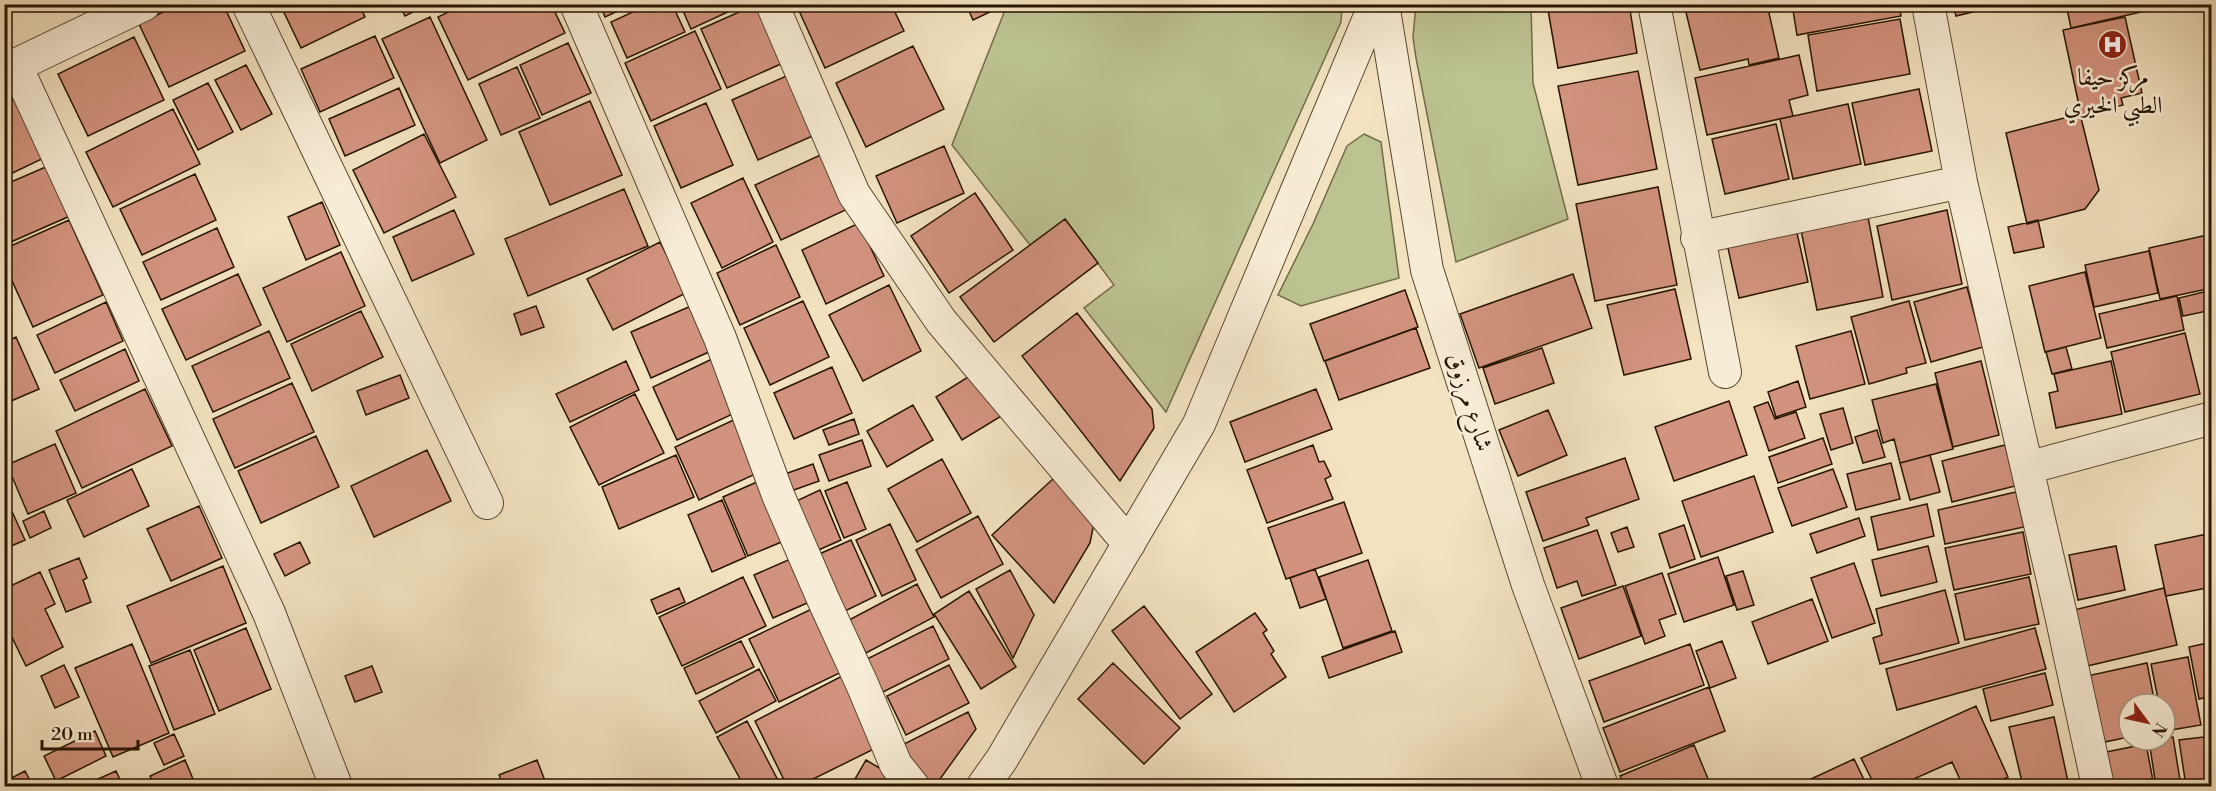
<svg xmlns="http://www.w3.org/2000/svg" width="2216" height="791" font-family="'Libre Bodoni',Amiri,serif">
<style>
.green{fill:#bcc391;stroke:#726c48;stroke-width:1.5}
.building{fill:#d2937e;stroke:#281500;stroke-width:1.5}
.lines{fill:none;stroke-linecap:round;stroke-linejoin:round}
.minor-casing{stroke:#5a4830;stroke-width:34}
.tertiary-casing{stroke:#5a4830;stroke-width:35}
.minor{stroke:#f7ecd5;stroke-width:32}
.tertiary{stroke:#f7ecd5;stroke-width:33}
.labels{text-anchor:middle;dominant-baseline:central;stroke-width:5;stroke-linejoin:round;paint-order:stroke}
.poi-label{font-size:24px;fill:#281500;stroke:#f7ecd5}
.street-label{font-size:24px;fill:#281500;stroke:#f7ecd5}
</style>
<rect width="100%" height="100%" fill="#f2e2bf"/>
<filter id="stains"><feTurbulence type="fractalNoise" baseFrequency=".00333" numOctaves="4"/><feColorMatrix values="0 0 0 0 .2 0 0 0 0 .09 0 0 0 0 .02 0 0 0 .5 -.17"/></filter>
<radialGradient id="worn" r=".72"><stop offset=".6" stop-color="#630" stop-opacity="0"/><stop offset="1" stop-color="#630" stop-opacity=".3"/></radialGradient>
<path class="green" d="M 1007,5 L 1342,5 L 1341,22 L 1166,412 L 1084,308 L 1114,285 L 1065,219 L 1030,245 L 952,145 Z
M 1416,5 L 1531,5 L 1533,83 L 1568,219 L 1456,262 L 1416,58 L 1413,37 Z
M 1364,134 L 1381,142 L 1399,278 L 1301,306 L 1278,295 L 1313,224 L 1347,146 Z"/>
<path class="building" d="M 4,4 L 21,4 L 22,6 L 4,17 Z
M 179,4 L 223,4 L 245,51 L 169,87 L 139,24 Z
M 280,4 L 359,4 L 365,17 L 301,48 Z
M 399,4 L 429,4 L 405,16 Z
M 464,4 L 551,4 L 565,33 L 468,80 L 438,17 Z
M 600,4 L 633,4 L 605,17 Z
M 650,4 L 672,4 L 685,32 L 627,58 L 611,22 Z
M 680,4 L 745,4 L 691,29 Z
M 757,4 L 783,63 L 727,88 L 701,29 Z
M 796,4 L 891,4 L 904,31 L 825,68 Z
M 966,4 L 986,4 L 990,12 L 973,20 Z
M 1547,4 L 1629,4 L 1637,53 L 1558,68 Z
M 1684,4 L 1767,4 L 1779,58 L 1749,65 L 1748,59 L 1700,70 Z
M 1792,4 L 1899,4 L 1901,16 L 1797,35 Z
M 1953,4 L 2005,4 L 1956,16 Z
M 2066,4 L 2149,4 L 2150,10 L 2071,28 Z
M 430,17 L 487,140 L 440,163 L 382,39 Z
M 2125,17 L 2142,93 L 2121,98 L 2123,105 L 2081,115 L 2063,30 Z
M 1900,19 L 1910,74 L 1817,91 L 1808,35 Z
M 695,31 L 721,89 L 651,121 L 625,63 Z
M 375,36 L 394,78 L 320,112 L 301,69 Z
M 134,37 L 164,100 L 88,136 L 58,74 Z
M 568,43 L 591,93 L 542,115 L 520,65 Z
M 913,46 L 944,109 L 866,147 L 836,83 Z
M 1799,55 L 1808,95 L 1789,100 L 1793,116 L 1707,135 L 1695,78 Z
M 246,65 L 272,114 L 241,130 L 215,80 Z
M 517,67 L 540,118 L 501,135 L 479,84 Z
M 1638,71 L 1657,169 L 1578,185 L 1558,86 Z
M 791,74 L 817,134 L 758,160 L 732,100 Z
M 208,83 L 233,132 L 198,150 L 173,100 Z
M 399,88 L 415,125 L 345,156 L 329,119 Z
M 1919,89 L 1932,151 L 1865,165 L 1852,103 Z
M 18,97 L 46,157 L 4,177 L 4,104 Z
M 590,101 L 622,175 L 550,205 L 519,132 Z
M 706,103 L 733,165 L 681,188 L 654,126 Z
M 1848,104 L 1861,164 L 1793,179 L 1780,119 Z
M 173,109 L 200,164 L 113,207 L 86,152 Z
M 2080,114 L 2099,190 L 2085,209 L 2027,224 L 2006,133 Z
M 1776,124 L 1789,179 L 1725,194 L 1712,139 Z
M 424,134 L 456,197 L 384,233 L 353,170 Z
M 944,146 L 964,193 L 897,223 L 876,176 Z
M 827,152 L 852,207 L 781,240 L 755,185 Z
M 48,166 L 70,216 L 4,245 L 4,185 Z
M 195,174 L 216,220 L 142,255 L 120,209 Z
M 743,178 L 773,242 L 722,268 L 691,203 Z
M 1658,187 L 1677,285 L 1595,301 L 1576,204 Z
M 624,189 L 648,246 L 528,296 L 505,239 Z
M 975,193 L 1013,250 L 949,293 L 911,236 Z
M 322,202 L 340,245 L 306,260 L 288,217 Z
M 454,210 L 474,254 L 412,281 L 393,237 Z
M 1947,210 L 1962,284 L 1892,300 L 1877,226 Z
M 1868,217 L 1883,297 L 1817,310 L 1801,230 Z
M 1065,219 L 1098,263 L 994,342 L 960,297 Z
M 69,220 L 103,295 L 33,327 L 4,263 L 4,249 Z
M 2038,220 L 2044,247 L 2014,253 L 2008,227 Z
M 859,223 L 884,276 L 826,304 L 802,250 Z
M 1795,224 L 1808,282 L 1739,298 L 1726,239 Z
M 217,228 L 234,267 L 161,300 L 143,262 Z
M 2212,234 L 2212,288 L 2160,299 L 2149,248 Z
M 660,242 L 686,293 L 613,330 L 587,279 Z
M 776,245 L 800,297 L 740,325 L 717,273 Z
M 2149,251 L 2158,293 L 2094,307 L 2085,265 Z
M 341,252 L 365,306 L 287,342 L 263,288 Z
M 2085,272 L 2101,338 L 2045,352 L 2029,286 Z
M 238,274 L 261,325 L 186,360 L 162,309 Z
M 1573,274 L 1592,328 L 1479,368 L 1460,314 Z
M 889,285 L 921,351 L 863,381 L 829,315 Z
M 1967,287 L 1983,347 L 1931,362 L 1914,302 Z
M 1675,289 L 1691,359 L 1624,375 L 1607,305 Z
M 1405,290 L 1418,327 L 1324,361 L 1310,324 Z
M 2212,290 L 2212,310 L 2183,316 L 2179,298 Z
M 2177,296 L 2184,330 L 2107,348 L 2099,314 Z
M 803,301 L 829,357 L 770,385 L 744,328 Z
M 1909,301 L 1926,363 L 1906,368 L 1907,373 L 1869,384 L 1851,317 Z
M 106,302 L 123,341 L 55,373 L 37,335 Z
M 536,306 L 544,327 L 521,335 L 514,314 Z
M 691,306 L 711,351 L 651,378 L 631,332 Z
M 361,311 L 383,357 L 312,391 L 291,344 Z
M 1077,313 L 1152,409 L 1154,428 L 1120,481 L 1022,356 Z
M 1416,328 L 1430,368 L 1339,400 L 1325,361 Z
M 269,331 L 290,378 L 213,412 L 192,366 Z
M 1851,331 L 1865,384 L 1810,399 L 1796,346 Z
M 2185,333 L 2200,394 L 2125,412 L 2111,352 Z
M 16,337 L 39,389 L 4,404 L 4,343 Z
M 2066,347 L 2072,369 L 2052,374 L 2046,352 Z
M 1542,348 L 1554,383 L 1495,404 L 1483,368 Z
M 125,349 L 139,381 L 75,411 L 60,380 Z
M 712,359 L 737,412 L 677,440 L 653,387 Z
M 626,361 L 639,390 L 570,422 L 556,394 Z
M 1981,361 L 1999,435 L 1953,447 L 1935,373 Z
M 2111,361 L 2122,414 L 2056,428 L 2049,393 L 2058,391 L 2054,374 Z
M 832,367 L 852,413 L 794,439 L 774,393 Z
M 976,372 L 1003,415 L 962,440 L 936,397 Z
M 400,375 L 409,398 L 366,415 L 357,391 Z
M 1798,381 L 1806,407 L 1776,417 L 1768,392 Z
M 292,383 L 314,432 L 235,468 L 213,419 Z
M 1936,384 L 1953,449 L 1900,463 L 1894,439 L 1883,443 L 1872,400 Z
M 145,389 L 172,446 L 82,488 L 56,431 Z
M 1316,389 L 1332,429 L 1245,462 L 1230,422 Z
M 635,394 L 664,453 L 599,485 L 570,427 Z
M 1729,401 L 1747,455 L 1674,481 L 1655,427 Z
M 1768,402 L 1775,419 L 1796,412 L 1805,438 L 1769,451 L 1754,407 Z
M 913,405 L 933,440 L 887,467 L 867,431 Z
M 1843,408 L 1853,443 L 1831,450 L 1820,414 Z
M 1548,410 L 1567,455 L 1518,476 L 1499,430 Z
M 738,418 L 762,471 L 699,500 L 675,447 Z
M 854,419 L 859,434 L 829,445 L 823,430 Z
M 1877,430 L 1885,457 L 1863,463 L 1855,437 Z
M 316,436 L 339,487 L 261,523 L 238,471 Z
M 1823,438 L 1832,464 L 1778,483 L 1769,457 Z
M 862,440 L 871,466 L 829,481 L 819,455 Z
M 55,444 L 76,493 L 28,514 L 7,465 Z
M 1313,445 L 1319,462 L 1324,461 L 1331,476 L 1325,479 L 1333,499 L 1267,523 L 1247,470 Z
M 2005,445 L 2015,486 L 1952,502 L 1942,461 Z
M 427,450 L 451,501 L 374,537 L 351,486 Z
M 676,455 L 694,497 L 619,529 L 602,487 Z
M 1930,455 L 1940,492 L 1910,500 L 1900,463 Z
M 1625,458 L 1639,499 L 1586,518 L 1589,525 L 1543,541 L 1526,492 Z
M 942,459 L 971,513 L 917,542 L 888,489 Z
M 1891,463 L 1900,499 L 1856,510 L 1847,474 Z
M 813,464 L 819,481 L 791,491 L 785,474 Z
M 132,469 L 149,506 L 84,537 L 67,500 Z
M 1833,469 L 1847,507 L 1792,526 L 1778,488 Z
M 1754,476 L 1773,532 L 1701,557 L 1682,501 Z
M 766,478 L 791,538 L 748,556 L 723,497 Z
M 1054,478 L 1094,523 L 1090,543 L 1054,603 L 992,535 Z
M 847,482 L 866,529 L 844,538 L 825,491 Z
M 820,490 L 841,540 L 814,552 L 792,503 Z
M 2016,492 L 2024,527 L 1945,544 L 1938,510 Z
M 4,494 L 25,540 L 4,549 Z
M 722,500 L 746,557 L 712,572 L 688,515 Z
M 1344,502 L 1362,553 L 1286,579 L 1268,528 Z
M 1927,504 L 1934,536 L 1878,550 L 1871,517 Z
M 199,506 L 222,558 L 171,581 L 147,529 Z
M 44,511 L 51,528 L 30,538 L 23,521 Z
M 978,516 L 1003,564 L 941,598 L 916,550 Z
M 1859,518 L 1865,536 L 1817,553 L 1810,534 Z
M 890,524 L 916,580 L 882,596 L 856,540 Z
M 1684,525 L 1695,559 L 1670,568 L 1659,534 Z
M 1627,527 L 1634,547 L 1618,552 L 1611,533 Z
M 1597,530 L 1616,585 L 1582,596 L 1577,581 L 1557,588 L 1544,548 Z
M 2023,532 L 2031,574 L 1954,590 L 1945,548 Z
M 2212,533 L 2212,587 L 2166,596 L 2155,545 Z
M 851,540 L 876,596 L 843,612 L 817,555 Z
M 300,542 L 310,563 L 285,576 L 274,554 Z
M 1928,546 L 1937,582 L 1881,596 L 1872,560 Z
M 2116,546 L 2125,590 L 2078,600 L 2069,555 Z
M 795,557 L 814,600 L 773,618 L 754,575 Z
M 1718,557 L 1734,605 L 1684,622 L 1668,574 Z
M 79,558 L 87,578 L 83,580 L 91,602 L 66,612 L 49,570 Z
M 1368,560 L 1392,631 L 1343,648 L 1319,577 Z
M 1854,563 L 1875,623 L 1832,638 L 1811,578 Z
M 223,566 L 246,623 L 151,663 L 127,606 Z
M 1315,569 L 1326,599 L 1300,608 L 1290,578 Z
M 1010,570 L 1034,615 L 1013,658 L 976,589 Z
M 1743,571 L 1754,605 L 1737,610 L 1726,576 Z
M 40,572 L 55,604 L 45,609 L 63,647 L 26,666 L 4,621 L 4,589 Z
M 1662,573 L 1676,614 L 1659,620 L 1665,636 L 1645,644 L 1625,586 Z
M 743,577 L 766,626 L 682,666 L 659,617 Z
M 2029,577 L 2039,624 L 1965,640 L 1955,594 Z
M 917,584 L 934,617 L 866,653 L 849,620 Z
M 1623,586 L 1641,636 L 1579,659 L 1561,608 Z
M 679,588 L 685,602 L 657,614 L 651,600 Z
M 2164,588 L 2177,645 L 2083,667 L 2070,611 Z
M 1945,590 L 1959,643 L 1880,664 L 1873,638 L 1882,635 L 1876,609 Z
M 969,591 L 1016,667 L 981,689 L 934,614 Z
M 1812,599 L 1828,641 L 1768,664 L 1752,622 Z
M 818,606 L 848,669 L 779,702 L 749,639 Z
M 1144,606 L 1212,694 L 1180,719 L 1112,631 Z
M 1255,613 L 1267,630 L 1263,633 L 1274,651 L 1271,654 L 1286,677 L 1234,712 L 1196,652 Z
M 933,626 L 949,659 L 883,692 L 867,659 Z
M 246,628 L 271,689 L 219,711 L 194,650 Z
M 2035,628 L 2046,669 L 1897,710 L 1886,669 Z
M 1395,631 L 1402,652 L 1329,678 L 1322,657 Z
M 741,641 L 754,667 L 696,694 L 684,668 Z
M 1722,641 L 1736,678 L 1710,688 L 1696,651 Z
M 2212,642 L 2212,696 L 2199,699 L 2189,647 Z
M 132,644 L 169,733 L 113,757 L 75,668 Z
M 1690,644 L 1704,685 L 1604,722 L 1589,681 Z
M 190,650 L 215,714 L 174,730 L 149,666 Z
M 2188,657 L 2201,725 L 2165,731 L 2165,704 L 2159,704 L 2151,664 Z
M 1113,663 L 1180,728 L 1144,764 L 1078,699 Z
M 2147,663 L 2155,704 L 2129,704 L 2129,737 L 2100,743 L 2087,676 Z
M 64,665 L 79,697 L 55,708 L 41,676 Z
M 949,665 L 969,703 L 906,735 L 887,696 Z
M 372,666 L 382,692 L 355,702 L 345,676 Z
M 759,669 L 776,701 L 716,733 L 699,701 Z
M 2045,673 L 2053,705 L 1991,721 L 1983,689 Z
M 846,674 L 882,745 L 799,786 L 787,786 L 755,721 Z
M 1709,687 L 1725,731 L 1620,772 L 1603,728 Z
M 1976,706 L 2008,777 L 1993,784 L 1994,786 L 1959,786 L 1961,782 L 1952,762 L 1898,786 L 1875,786 L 1861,758 Z
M 968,712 L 976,729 L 935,786 L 918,786 L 898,747 Z
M 2054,717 L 2069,786 L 2023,786 L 2009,727 Z
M 747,721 L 781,786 L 744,786 L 717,737 Z
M 95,731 L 106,756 L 56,781 L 44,756 Z
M 174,734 L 184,756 L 164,765 L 154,743 Z
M 2212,736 L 2212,783 L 2186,786 L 2179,740 Z
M 2173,737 L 2181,786 L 2156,786 L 2149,741 L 2165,740 L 2165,738 Z
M 2146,744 L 2154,786 L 2107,786 L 2101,753 Z
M 1694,745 L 1711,786 L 1625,786 L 1620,776 Z
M 1854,759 L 1867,786 L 1796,786 Z
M 185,760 L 196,786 L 155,786 L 150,776 Z
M 537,760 L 547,786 L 504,786 L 499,775 Z
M 866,760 L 893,776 L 887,786 L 851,786 Z
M 25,771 L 33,786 L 4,786 L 4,782 Z
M 116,771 L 123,786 L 93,786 L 91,782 Z"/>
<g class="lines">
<defs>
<path id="minor" d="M 248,4 L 487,503
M 576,4 L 720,338 L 778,495 L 823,599 L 862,684 L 896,765 L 913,786
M 772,4 L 854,194 L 941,321 L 1129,544
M 1383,4 L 1427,270 L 1528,585 L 1602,786
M 1654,4 L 1725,372
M 1928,4 L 1961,182 L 2061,615 L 2098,786
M 16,66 L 269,613 L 336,786
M 1697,238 L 1961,182
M 2027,468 L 2212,418
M 983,786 L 1002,759 L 1199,424 L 1375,4"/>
<path id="tertiary" d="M 4,71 L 144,4"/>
</defs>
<use href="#minor" class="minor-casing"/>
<use href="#tertiary" class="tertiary-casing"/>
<use href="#minor" class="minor"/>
<use href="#tertiary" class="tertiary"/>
</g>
<defs>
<symbol id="hospital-disc" viewBox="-11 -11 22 22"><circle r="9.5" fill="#8f2418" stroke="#f7ecd5"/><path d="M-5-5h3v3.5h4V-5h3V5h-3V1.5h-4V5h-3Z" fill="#fff"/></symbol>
</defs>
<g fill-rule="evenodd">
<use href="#hospital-disc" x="2096" y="28" width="33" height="33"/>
</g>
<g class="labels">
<g class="poi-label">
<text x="2113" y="78">مركز حيفا<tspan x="2113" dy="28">الطبي الخيري</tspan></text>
</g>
<g class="street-label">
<text transform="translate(1469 402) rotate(72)">شارع مرزوق</text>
</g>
</g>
<rect width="2216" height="791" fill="none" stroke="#f2e2bf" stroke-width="24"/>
<rect x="6" y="6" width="2204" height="779" fill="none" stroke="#281500" stroke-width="3"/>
<rect x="12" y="12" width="2192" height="767" fill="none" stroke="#281500" stroke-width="1.5"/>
<g transform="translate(2147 722) rotate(123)"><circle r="28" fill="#f7ecd5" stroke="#a49680" stroke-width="1.5"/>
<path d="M0-4.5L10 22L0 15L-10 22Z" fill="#8f2418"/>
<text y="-9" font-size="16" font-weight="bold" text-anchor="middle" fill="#281500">N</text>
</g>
<path d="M42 740v9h96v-9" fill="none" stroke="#281500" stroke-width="3"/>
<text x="51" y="740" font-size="18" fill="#281500" stroke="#f7ecd5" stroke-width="4.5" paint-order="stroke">20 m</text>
<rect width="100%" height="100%" filter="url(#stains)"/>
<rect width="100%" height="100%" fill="url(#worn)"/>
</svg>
